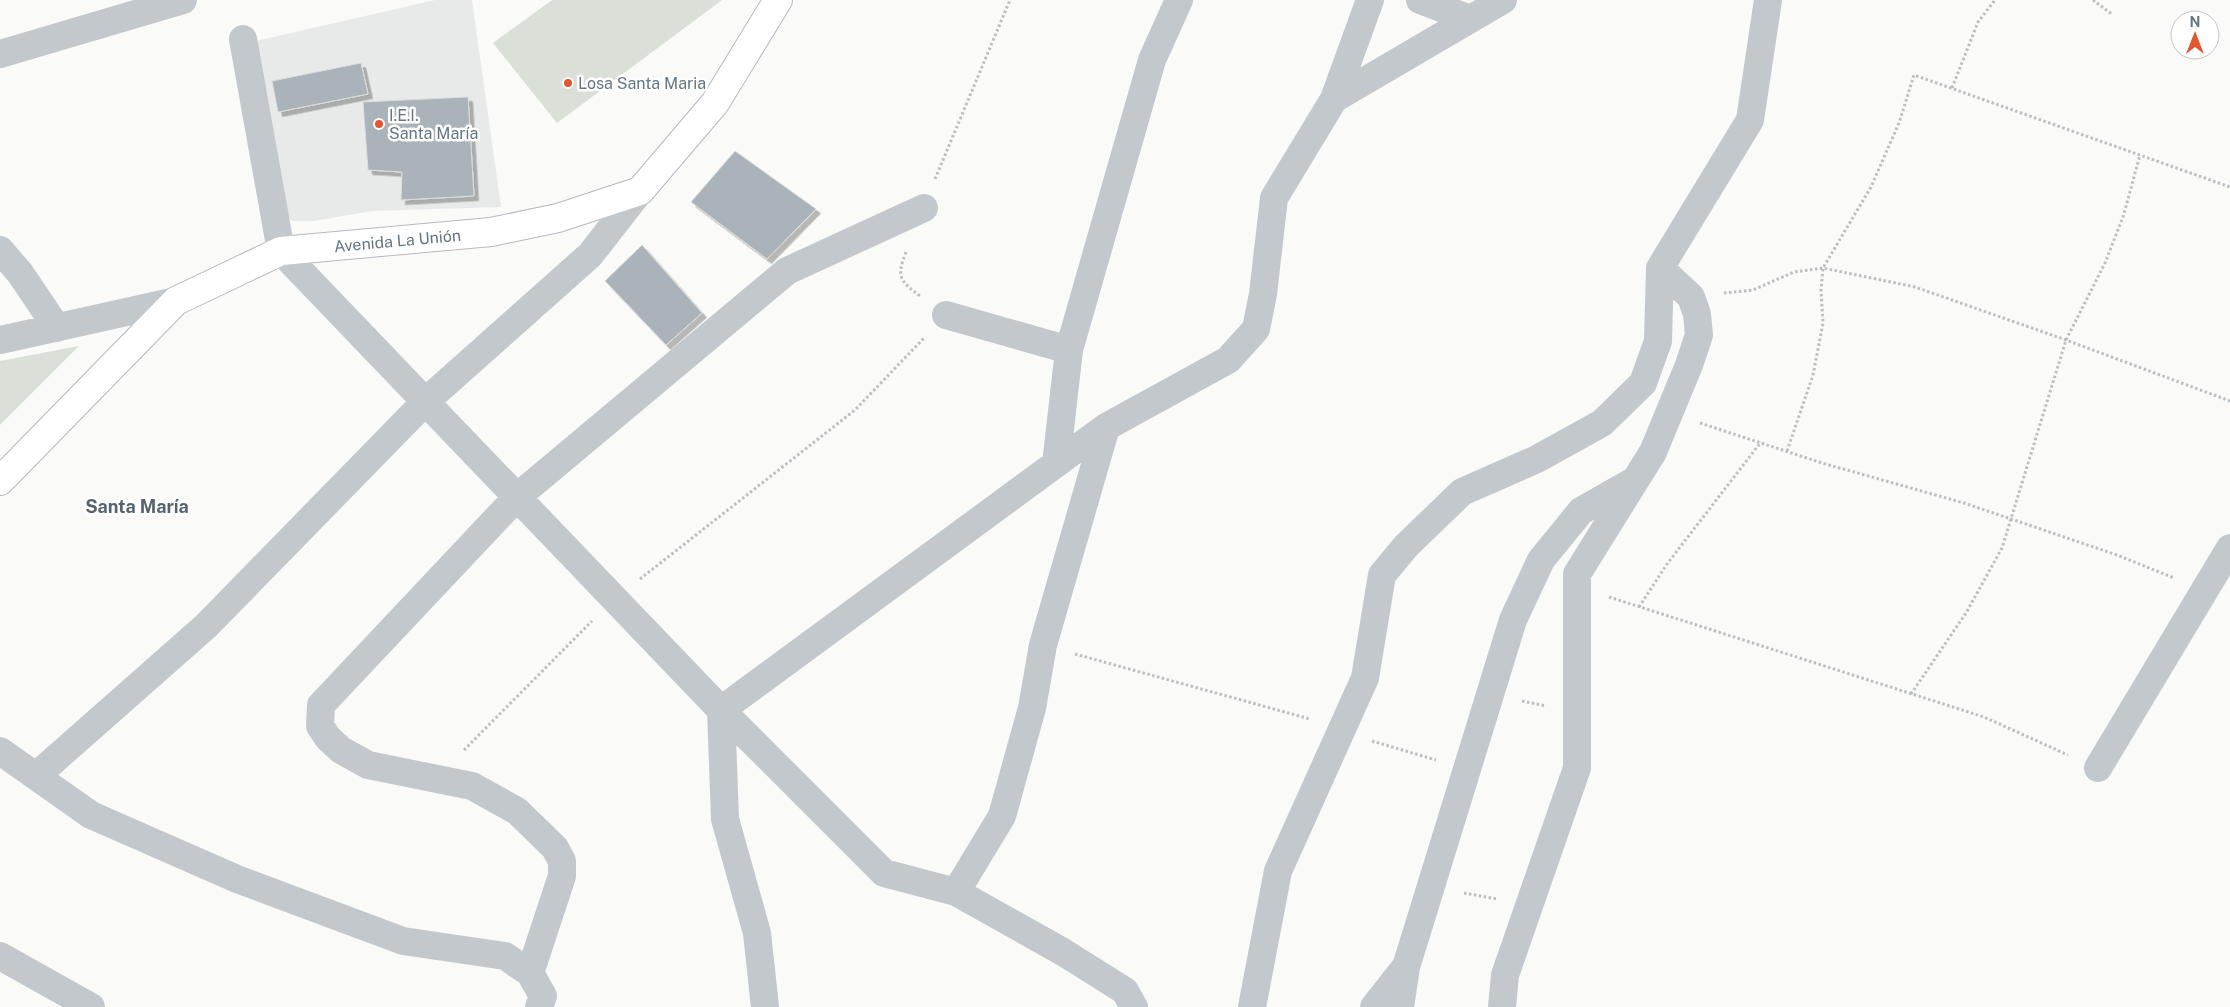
<svg xmlns="http://www.w3.org/2000/svg" width="2230" height="1007" font-family="'Public Sans',sans-serif">
<style>
.built{fill:#e8e9e9}
.green{fill:#dadfd7}
.building{fill:#aab3b9;stroke:#dcdcda;filter:url(#shadow)}
.lines{fill:none;stroke-linecap:round;stroke-linejoin:round}
.major-casing{stroke:#b5babe;stroke-width:30}
.path{stroke:#bbbfc2;stroke-width:3;stroke-dasharray:2.5 2.5;stroke-linecap:butt}
.minor{stroke:#c3c8cc;stroke-width:28}
.major{stroke:#fff;stroke-width:28}
.poi-dot{fill:#e4572e;stroke:#fff;stroke-width:2}
.labels{text-anchor:middle;dominant-baseline:central;stroke-width:5;stroke-linejoin:round;paint-order:stroke}
.poi-label{font-size:16px;fill:#657683;stroke:#fff;text-anchor:start}
.street-label{font-size:16px;fill:#657683;stroke:#fff}
.neighbourhood-label{font-size:18px;font-weight:bold;fill:#57646e;stroke:#fff}
</style>
<defs>
<filter id="shadow"><feDropShadow dx="4.5" dy="4.5" stdDeviation="0" flood-color="#0004"/></filter>
</defs>
<rect width="100%" height="100%" fill="#fafaf8"/>
<path class="built" d="M 435,0 L 472,0 L 501,207 L 372,211 L 314,221 L 293,221 L 283,214 L 256,41 Z"/>
<path class="green" d="M 552,0 L 722,0 L 557,123 L 493,43 Z
M 79,346 L 0,425 L 0,361 Z"/>
<path class="building" d="M 361,63 L 368,94 L 278,112 L 272,81 Z
M 468,97 L 474,196 L 401,200 L 402,172 L 368,170 L 363,102 Z
M 735,151 L 816,209 L 767,259 L 691,202 Z
M 642,245 L 702,313 L 666,345 L 605,281 Z"/>
<g class="lines">
<defs>
<g id="major">
<path id="s1" d="M 0,481 L 176,301 L 281,251 L 491,232 L 558,218 L 640,191 L 715,103 L 778,0"/>
</g>
</defs>
<use href="#major" class="major-casing"/>
<path class="path" d="M 2093,0 L 2113,15
M 1952,88 L 1978,22 L 1995,0
M 935,179 L 1010,0
M 906,252 C 896,277 900,281 920,296
M 1724,293 L 1753,290 L 1794,272 L 1823,268 L 1915,287 L 2066,340 L 2230,401
M 1700,423 L 1822,463 L 1964,503 L 2117,555 L 2174,578
M 1787,451 L 1813,375 L 1823,323 L 1821,290 L 1823,268 L 1871,187 L 1899,123 L 1914,75 L 2230,187
M 640,579 L 855,410 L 924,338
M 1609,597 L 1984,717 L 2068,755
M 1639,607 L 1667,564 L 1761,442
M 1075,654 L 1310,719
M 1911,694 L 1966,613 L 2002,548 L 2066,340 L 2105,263 L 2123,217 L 2140,155
M 1522,701 L 1546,706
M 1372,741 L 1436,760
M 464,750 L 592,621
M 1464,893 L 1497,899"/>
<path class="minor" d="M 1420,0 L 1470,19
M 243,39 L 281,251 L 721,710 L 884,873 L 956,892 L 1063,952 L 1125,991 L 1134,1007
M 0,54 L 183,0
M 1334,99 L 1370,0
M 0,250 L 20,273 L 57,328
M 946,315 L 1069,350
M 0,340 L 176,301
M 1056,464 L 1069,350 L 1152,60 L 1179,0
M 0,751 L 91,815 L 237,879 L 403,941 L 505,956 L 530,973 L 543,996 L 539,1007
M 2098,768 L 2230,548
M 36,776 L 206,626 L 426,401 L 590,255 L 640,191
M 956,892 L 1002,816 L 1032,708 L 1043,645 L 1106,427
M 0,956 L 91,1007
M 530,973 L 562,876 L 562,861 L 555,848 L 517,811 L 472,786 L 368,765 L 341,750 L 328,738 L 320,726 L 321,705 L 517,497 L 787,271 L 924,208
M 765,1007 L 757,933 L 725,819 L 721,710 L 1106,427 L 1228,360 L 1256,329 L 1263,294 L 1274,198 L 1334,99 L 1503,0
M 1252,1007 L 1278,871 L 1365,678 L 1382,575 L 1406,546 L 1462,492 L 1537,459 L 1602,423 L 1643,383 L 1658,341 L 1660,268 L 1750,120 L 1768,0
M 1374,1007 L 1404,969
M 1400,1007 L 1406,967 L 1513,620 L 1541,560 L 1581,511 L 1632,482
M 1502,1007 L 1505,975 L 1577,768 L 1577,574 L 1653,452 L 1689,365 L 1699,335 L 1697,314 L 1691,297 L 1660,268"/>
<use href="#major" class="major"/>
</g>
<g class="poi-dot">
<circle cx="568" cy="83" r="5"/>
<circle cx="379" cy="124" r="5"/>
</g>
<g class="labels">
<g class="poi-label">
<text x="578" y="83">Losa Santa Maria</text>
<text x="389" y="115">I.E.I.<tspan x="389" dy="18">Santa María</tspan></text>
</g>
<g class="street-label">
<text stroke="none"><textPath href="#s1" startOffset="485">Avenida La Unión</textPath></text>
</g>
<g class="neighbourhood-label">
<text x="137" y="506">Santa María</text>
</g>
</g>
<g transform="translate(2195 35)"><circle r="24" fill="#ffffff" stroke="#c1c8cd"/>
<path d="M0-4L9 19L0 12L-9 19Z" fill="#e4572e"/>
<text y="-8" font-size="14" font-weight="bold" text-anchor="middle" fill="#657683">N</text>
</g>
</svg>
